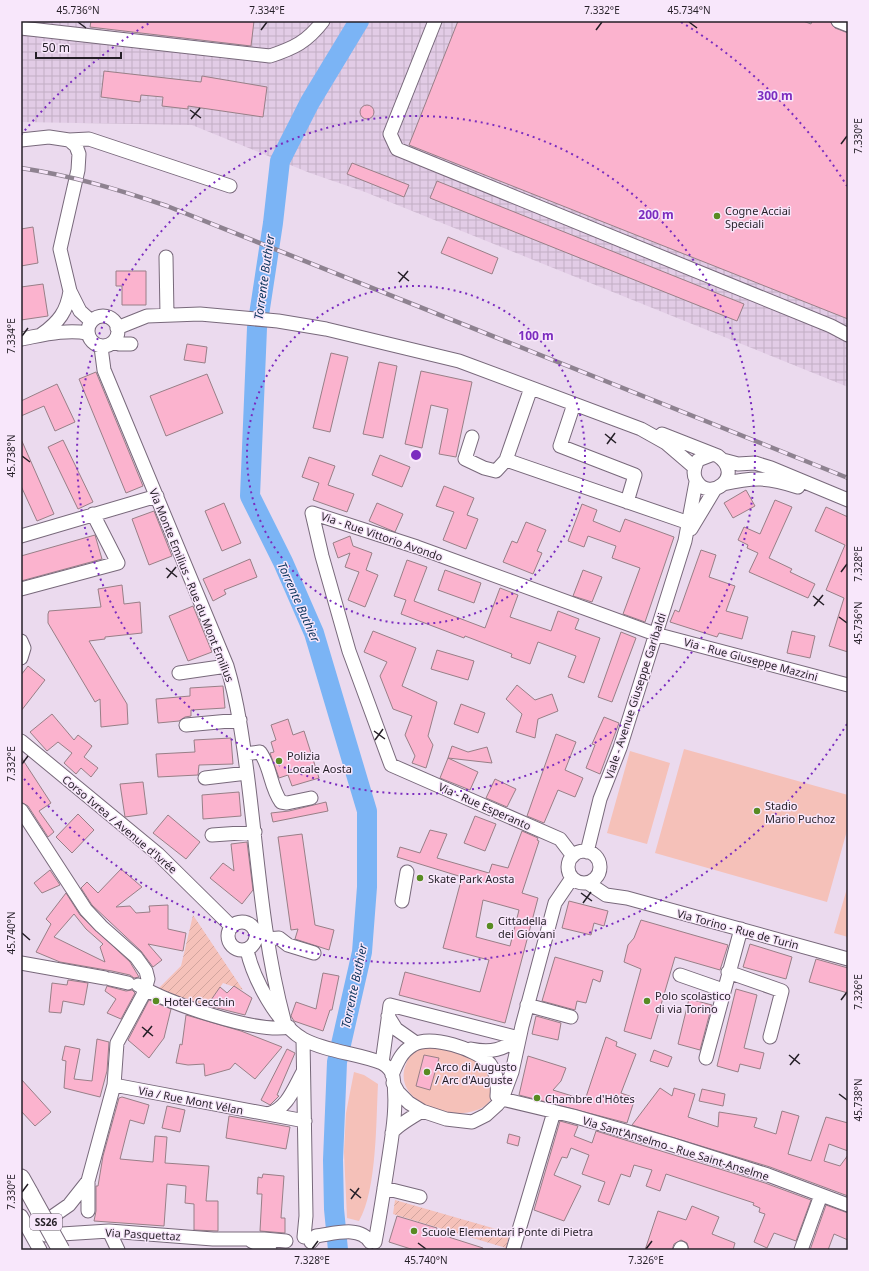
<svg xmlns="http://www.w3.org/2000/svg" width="869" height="1271" font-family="'Noto Sans',sans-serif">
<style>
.industrial{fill:url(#industrial-grid)}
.park{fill:#f5c1b9}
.garden{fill:url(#garden-furrows)}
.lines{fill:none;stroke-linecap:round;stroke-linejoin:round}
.river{stroke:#7bb4f5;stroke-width:20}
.building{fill:#fbb3ce;stroke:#987f87;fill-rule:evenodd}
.minor-casing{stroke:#78697b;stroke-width:15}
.major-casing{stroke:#78697b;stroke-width:19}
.minor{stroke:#fff;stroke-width:13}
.major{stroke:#fff;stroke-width:17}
.rail-casing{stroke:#8e8290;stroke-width:4.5}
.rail{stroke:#f8e7fb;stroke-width:3;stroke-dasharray:9;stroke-linecap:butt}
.major-bridge-casing{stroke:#78697b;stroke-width:19;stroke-linecap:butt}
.major-bridge{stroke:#fff;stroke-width:17}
.ticks{fill:none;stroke:#251f27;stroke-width:1.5}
.ring{fill:none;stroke:#7b2cbf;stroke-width:2;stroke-dasharray:2 4}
.poi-dot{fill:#588b22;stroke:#f8e7fb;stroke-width:1.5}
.labels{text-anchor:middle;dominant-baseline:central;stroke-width:3;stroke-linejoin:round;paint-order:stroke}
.shield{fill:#f8e7fb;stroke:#645b67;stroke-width:1}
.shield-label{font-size:10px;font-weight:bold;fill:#251f27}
.poi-label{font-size:11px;fill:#251f27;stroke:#f8e7fb;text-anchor:start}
.street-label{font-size:11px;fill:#251f27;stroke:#f8e7fb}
.water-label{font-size:12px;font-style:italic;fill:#0b345c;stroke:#f8e7fb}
.centre{fill:#7b2cbf;stroke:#f8e7fb;stroke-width:2}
.ring-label{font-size:12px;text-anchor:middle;font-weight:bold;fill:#7b2cbf;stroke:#f8e7fb;stroke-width:3;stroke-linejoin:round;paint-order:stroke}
.neatline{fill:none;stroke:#251f27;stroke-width:1.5}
.ticks-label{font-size:10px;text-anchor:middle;fill:#251f27}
</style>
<defs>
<pattern id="industrial-grid" width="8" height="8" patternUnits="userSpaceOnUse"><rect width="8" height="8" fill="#e2cce6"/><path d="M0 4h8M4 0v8" fill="none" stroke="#c2afc5"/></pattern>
<pattern id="garden-furrows" width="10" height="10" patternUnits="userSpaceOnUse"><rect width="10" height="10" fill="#f5c1b9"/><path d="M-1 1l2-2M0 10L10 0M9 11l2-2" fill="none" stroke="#d2a59f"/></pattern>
</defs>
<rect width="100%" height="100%" fill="#ebdaee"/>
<path class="industrial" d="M 21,21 L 848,21 L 848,387 L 365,192 L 310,173 L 192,125 L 21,122 Z"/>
<path class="park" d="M 684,749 L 848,795 L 848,827 L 827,902 L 655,853 Z
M 630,751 L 670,763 L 647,844 L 607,833 Z
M 848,885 L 848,937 L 834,933 Z
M 425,1047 C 441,1048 468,1052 481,1062 C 488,1067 492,1076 492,1085 C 492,1088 493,1094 492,1097 C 488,1108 472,1113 461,1113 C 435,1114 393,1096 406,1064 C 410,1054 415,1050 425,1047 Z
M 354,1072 L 364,1075 L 378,1084 C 376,1121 377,1190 359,1221 L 347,1218 L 344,1152 L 346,1113 Z"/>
<path class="garden" d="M 193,915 L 243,990 L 223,983 L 210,1002 L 213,1007 L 208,1017 L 153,994 L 181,966 Z
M 395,1200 L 510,1233 L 506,1248 L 393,1214 Z"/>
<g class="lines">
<path class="river" d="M 338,1250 L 334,1209 L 333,1160 L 337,1062 L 362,952 L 367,887 L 367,811 L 314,633 L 283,562 L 250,496 L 257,328 L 273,223 L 280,161 L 310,102 L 359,21"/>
</g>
<path class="building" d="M 91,21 L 254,21 L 251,46 L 90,27 Z
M 458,21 L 803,21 L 811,24 L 812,21 L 830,21 L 835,28 L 848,33 L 848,319 L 409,145 Z
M 104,71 L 201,82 L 202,76 L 267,87 L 263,117 L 188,106 L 188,109 L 162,106 L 163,97 L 141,95 L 140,102 L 101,97 Z
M360 112a7 7 0 1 1 14 0a7 7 0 1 1-14 0Z
M 352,163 L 409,185 L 404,197 L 347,174 Z
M 437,181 L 744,304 L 737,321 L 430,198 Z
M 33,227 L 38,263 L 21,266 L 21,229 Z
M 448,237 L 498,258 L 492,274 L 441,253 Z
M 116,271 L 146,271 L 146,305 L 122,305 L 122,286 L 116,286 Z
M 43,284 L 48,316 L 21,320 L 21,287 Z
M 187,344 L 207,347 L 205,363 L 184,360 Z
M 331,353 L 348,357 L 330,432 L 313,428 Z
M 379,362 L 397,366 L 383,438 L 363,434 Z
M 421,371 L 472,382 L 456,457 L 439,454 L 448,409 L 431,405 L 422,448 L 405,444 Z
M 96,372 L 143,486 L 126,493 L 79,379 Z
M 207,374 L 223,413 L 166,436 L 150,396 Z
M 57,384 L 75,422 L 55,431 L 44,406 L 21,416 L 21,401 Z
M 21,439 L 54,514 L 37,521 L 21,486 Z
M 63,440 L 93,502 L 78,509 L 48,447 Z
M 380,455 L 410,467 L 402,487 L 372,475 Z
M 309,457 L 335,466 L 328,485 L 354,494 L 347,512 L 313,500 L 319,483 L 302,477 Z
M 444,486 L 474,498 L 467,515 L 478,519 L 466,549 L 443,540 L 454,512 L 436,506 Z
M 746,490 L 755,506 L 733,518 L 724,503 Z
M 775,500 L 792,507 L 769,558 L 792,569 L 790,572 L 815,584 L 808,598 L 749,572 L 758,553 L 747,548 L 748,545 L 738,540 L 744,527 L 760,534 Z
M 224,503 L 241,543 L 222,551 L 205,511 Z
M 377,503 L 403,514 L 395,532 L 369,521 Z
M 582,504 L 597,510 L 593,521 L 620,532 L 625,519 L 674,537 L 645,622 L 623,614 L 640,568 L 612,558 L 616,546 L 588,536 L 584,547 L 568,541 Z
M 826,507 L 848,517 L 848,652 L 829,646 L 844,598 L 826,590 L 845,545 L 815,531 Z
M 154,511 L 172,556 L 149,565 L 132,519 Z
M 526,522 L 546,530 L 537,551 L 542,553 L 533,574 L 503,562 L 512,541 L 517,543 Z
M 95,535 L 102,559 L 21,581 L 21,556 Z
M 350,536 L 353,546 L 372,553 L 366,570 L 378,575 L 365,607 L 348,600 L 359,572 L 345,567 L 350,553 L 338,558 L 333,543 Z
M 701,550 L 716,555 L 709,577 L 735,586 L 726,611 L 748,617 L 742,639 L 719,633 L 717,637 L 670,622 L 675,610 L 679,612 Z
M 250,559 L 257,577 L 224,590 L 226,594 L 213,601 L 203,579 Z
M 407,560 L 427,567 L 414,601 L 485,628 L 500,588 L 518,595 L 510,617 L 551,631 L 558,611 L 579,619 L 575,629 L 600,638 L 584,683 L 568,677 L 576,656 L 538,642 L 530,664 L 511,657 L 512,654 L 465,636 L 464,638 L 401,614 L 406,600 L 394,596 Z
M 445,570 L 481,583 L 474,603 L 438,590 Z
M 583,570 L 602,577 L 592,602 L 573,596 Z
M 122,585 L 124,604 L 140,602 L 142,633 L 105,637 L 105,639 L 89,641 L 127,704 L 128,724 L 101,727 L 100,699 L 95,702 L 48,623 L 48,614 L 49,611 L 101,607 L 98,589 Z
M 193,606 L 212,652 L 188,661 L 169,616 Z
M 373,631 L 416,648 L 402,686 L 437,702 L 428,736 L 433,745 L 426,768 L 412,763 L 415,756 L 405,735 L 412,716 L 393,709 L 380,676 L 387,662 L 364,652 Z
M 792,631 L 815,636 L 810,658 L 787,653 Z
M 621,632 L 636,638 L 612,702 L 598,697 Z
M 437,650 L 474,661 L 468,680 L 431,669 Z
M 28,666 L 45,680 L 21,711 L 21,675 Z
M 517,685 L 535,700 L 552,694 L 558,711 L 538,719 L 535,738 L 516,732 L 522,714 L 506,699 Z
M 223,686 L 225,708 L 191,710 L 191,716 L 185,717 L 179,721 L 158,723 L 156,699 L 190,696 L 190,688 Z
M 461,704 L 485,713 L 478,733 L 454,724 Z
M 52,714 L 74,740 L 78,735 L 92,746 L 84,757 L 98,768 L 91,777 L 81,768 L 76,774 L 64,763 L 72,753 L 58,742 L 47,751 L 30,732 Z
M 604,717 L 619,723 L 600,774 L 586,768 L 595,745 L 592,744 Z
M 288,719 L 293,735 L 304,731 L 319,778 L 292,786 L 288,775 L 279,778 L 270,753 L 274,752 L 271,742 L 276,740 L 271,725 Z
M 556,734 L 576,742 L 565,770 L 583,778 L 575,797 L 558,790 L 544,823 L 527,816 Z
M 231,738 L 233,764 L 199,765 L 198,775 L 158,777 L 156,754 L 195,752 L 194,740 Z
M 452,746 L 468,752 L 487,747 L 492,763 L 448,758 Z
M 21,757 L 51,803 L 39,811 L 54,832 L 48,837 L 28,806 L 21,802 Z
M 448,758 L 478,772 L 470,790 L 440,778 Z
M 495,779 L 516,789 L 507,807 L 486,798 Z
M 143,782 L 147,814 L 125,817 L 120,784 Z
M 239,792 L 241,816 L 203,819 L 202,795 Z
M 326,802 L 328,811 L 273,822 L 271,813 L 289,811 Z
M 78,814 L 94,830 L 72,853 L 56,837 Z
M 168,815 L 200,842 L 186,859 L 153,833 Z
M 475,816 L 496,824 L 485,851 L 464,843 Z
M 430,830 L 447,834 L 437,858 L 489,873 L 492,864 L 508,868 L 522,831 L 538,838 L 537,840 L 539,841 L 522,893 L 538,898 L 505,1023 L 399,995 L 405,972 L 480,992 L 489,960 L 443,948 L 462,877 L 397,857 L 400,847 L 420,853 ZM 483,900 L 519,910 L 510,946 L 476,937 Z
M 302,834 L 315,925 L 334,930 L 329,950 L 295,939 L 298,929 L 291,930 L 278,837 Z
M 247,842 L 253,890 L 242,904 L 210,878 L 223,863 L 234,871 L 231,844 Z
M 121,869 L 142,887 L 116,907 L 130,906 L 136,913 L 150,912 L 149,906 L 168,905 L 168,929 L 186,933 L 183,951 L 148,944 L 162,960 L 153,967 L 141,951 L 92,905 L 81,888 L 87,882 L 98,893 Z
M 50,870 L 60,885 L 42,893 L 34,883 Z
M 66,893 L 80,915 L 130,962 L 139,977 L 134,978 L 130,975 L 112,971 L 60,962 L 36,952 L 51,924 L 46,919 ZM 74,914 L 86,929 L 103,944 L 100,947 L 105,962 L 54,937 Z
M 569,901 L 608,911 L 604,926 L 594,923 L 591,935 L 562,928 Z
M 641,920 L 728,945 L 720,970 L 675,957 L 651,1039 L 624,1031 L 641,969 L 624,962 L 628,945 L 634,938 Z
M 750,944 L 792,957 L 786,979 L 743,967 Z
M 555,957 L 603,971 L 600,982 L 593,979 L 586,1003 L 577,1001 L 575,1010 L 542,1001 Z
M 816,959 L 848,968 L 848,993 L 809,982 Z
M 323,973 L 339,976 L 332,1010 L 330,1010 L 323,1031 L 294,1021 L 291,1016 L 296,1002 L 316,1009 Z
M 68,980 L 88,983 L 84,1005 L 63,1001 L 61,1013 L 49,1012 L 52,983 L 67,985 Z
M 107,986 L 126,991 L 132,990 L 135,993 L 121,1019 L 107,1013 L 116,999 L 105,991 Z
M 234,986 L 252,998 L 245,1015 L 213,1007 L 215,1003 L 211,1000 L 220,987 L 227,993 Z
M 736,989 L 757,995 L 744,1048 L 764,1053 L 760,1069 L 740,1064 L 738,1072 L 717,1066 Z
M 689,999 L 712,1005 L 700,1050 L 678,1044 Z
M 149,1000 L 171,1009 L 164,1038 L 149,1058 L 128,1040 Z
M 186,1015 L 241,1031 L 282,1047 L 255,1079 L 235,1063 L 230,1069 L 205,1076 L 204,1064 L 188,1065 L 176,1063 L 180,1044 L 182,1045 Z
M 536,1016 L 561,1023 L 558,1040 L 532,1034 Z
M 606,1037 L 617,1042 L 616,1046 L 636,1054 L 621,1093 L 635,1098 L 627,1123 L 519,1095 L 528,1056 L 566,1068 L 561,1081 L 553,1090 L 585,1100 Z
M 97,1039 L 109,1042 L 107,1071 L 100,1097 L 64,1088 L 66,1061 L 62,1060 L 65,1046 L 80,1049 L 74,1079 L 92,1081 Z
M 287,1049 L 295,1053 L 277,1095 L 279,1096 L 270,1105 L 261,1100 Z
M 654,1050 L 672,1057 L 668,1067 L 650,1061 Z
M 424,1055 L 439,1058 L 430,1090 L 416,1086 Z
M 21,1079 L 51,1112 L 35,1126 L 21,1111 Z
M 660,1088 L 672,1096 L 674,1088 L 695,1094 L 688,1117 L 718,1127 L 719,1112 L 757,1118 L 754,1127 L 776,1134 L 782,1111 L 799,1116 L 788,1154 L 811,1161 L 826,1117 L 848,1123 L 848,1151 L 829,1144 L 824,1161 L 840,1166 L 848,1155 L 848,1196 L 770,1167 L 632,1125 Z
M 702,1089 L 725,1094 L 723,1106 L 699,1101 Z
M 122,1097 L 149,1105 L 144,1124 L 130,1120 L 120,1159 L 153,1162 L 155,1136 L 167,1137 L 165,1163 L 209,1166 L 206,1201 L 218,1201 L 218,1231 L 194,1230 L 194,1204 L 185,1203 L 186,1186 L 167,1184 L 164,1226 L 94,1221 L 96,1211 L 96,1186 L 98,1186 L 103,1156 L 119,1098 Z
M 167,1106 L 185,1110 L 180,1132 L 162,1128 Z
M 229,1116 L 290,1127 L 286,1149 L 226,1138 Z
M 560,1121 L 578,1126 L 574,1136 L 592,1143 L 596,1131 L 765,1183 L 811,1200 L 796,1241 L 774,1233 L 767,1248 L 754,1242 L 765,1214 L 759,1212 L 760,1208 L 753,1205 L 754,1203 L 666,1174 L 660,1191 L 646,1186 L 652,1170 L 634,1165 L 630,1177 L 621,1174 L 609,1205 L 598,1201 L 605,1182 L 582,1174 L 589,1155 L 571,1148 L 567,1158 L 562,1157 L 554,1175 L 581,1186 L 564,1221 L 534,1210 Z
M 509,1134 L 520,1137 L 518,1146 L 507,1143 Z
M 263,1174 L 284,1176 L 281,1218 L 285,1218 L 285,1233 L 260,1231 L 262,1194 L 257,1194 L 258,1177 L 262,1178 Z
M 826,1205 L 848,1213 L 848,1240 L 834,1234 L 828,1250 L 810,1250 Z
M 692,1206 L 719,1217 L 712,1234 L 735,1243 L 733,1250 L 689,1250 L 687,1243 L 681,1240 L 674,1244 L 672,1250 L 645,1250 L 658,1211 L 686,1220 Z
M 397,1216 L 437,1228 L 436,1233 L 483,1248 L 483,1250 L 414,1250 L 389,1242 Z"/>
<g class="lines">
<defs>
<path id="minor" d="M 435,21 L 390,134 L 397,149 L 831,326 L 848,335
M 838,21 L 848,25
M 21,28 L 270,56 C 294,48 307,42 323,21
M 21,140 L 49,137 L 69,140 L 76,146 L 79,154 L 78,170 L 60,249 L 70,291 L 80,311 L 91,321
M 69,140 L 89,139 L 230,186
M 166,257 L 167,315
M88 331a15 15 0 1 1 30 0a15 15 0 1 1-30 0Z
M 117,328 L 147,316 L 200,314 L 278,321 L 326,329 L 459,361 L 641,429 L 666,443 L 694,467
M 42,334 C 59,322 67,311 70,291
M 21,339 C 43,335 66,329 87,333
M 114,342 L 119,344 L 131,344
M 101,347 L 104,370 L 227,666 C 238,703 243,741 248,780 C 258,860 263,942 284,1020
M 531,388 L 506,460 L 689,523
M 574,404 L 560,446 L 635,475 L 627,502
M 662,434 L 718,456 C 746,476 709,504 696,480 C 692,473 695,466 698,460 L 711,455
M 472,437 L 465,459 L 484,468 L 496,471 L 506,460
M 723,460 L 738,464 L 755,463 L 771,468 L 848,500
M 723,484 C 754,477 767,477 798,487
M 691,529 L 715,489
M 21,536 L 157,496
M 21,589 L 118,563 L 93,514
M 21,641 L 24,648 L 21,658
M 179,673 L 227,666
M 186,725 L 240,720
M 21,741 L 158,854 L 232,927
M 245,754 L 260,752 C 271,767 270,787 281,802 L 287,803 L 311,798
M 205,778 L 247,773
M 21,810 L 86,910 L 101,926 L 136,957 L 146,971 L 148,979 L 144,993 L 117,1043 L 114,1085 L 88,1181 L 69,1205 L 46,1221 L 38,1234
M 212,835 L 255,832
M568 867a16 16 0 1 1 32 0a16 16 0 1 1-32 0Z
M 587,852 L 600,799 L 620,748 L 685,541 L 696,482
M 573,856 L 560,839 L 391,765 L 349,651 L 322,556 L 312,513 L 417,547 L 655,634 L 848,685
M 588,883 L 606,895 L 627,898 L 848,959
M 402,901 L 407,872
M228 936a14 14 0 1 1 28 0a14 14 0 1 1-28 0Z
M 266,939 L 279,938 L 288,945 L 314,953
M 247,950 C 253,978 277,1024 303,1039 C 327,1052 357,1053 382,1063 C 387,1066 392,1071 393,1077 C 398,1104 392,1136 388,1163 C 384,1189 380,1216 375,1242
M 21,963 L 105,978
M 728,972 L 782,991 L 770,1037
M 680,975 L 723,990
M 110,979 L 128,983
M 138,985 C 168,1003 257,1034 289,1027
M 527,1005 L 571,1017
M 388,1016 L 396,1029 L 416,1043
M 303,1039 L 306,1216 L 304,1237
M 471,1049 C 491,1053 503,1050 519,1038
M 706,1058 L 741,929
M 382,1063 L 390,1005 L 519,1038
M 392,1075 C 397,1063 401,1052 413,1045 C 430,1034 477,1049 490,1064 C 497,1073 498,1085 497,1096 L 502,1099 L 573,1116 L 670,1144 L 768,1175 L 848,1205
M 393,1083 L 398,1092 L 409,1103 L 422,1111 L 446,1119 L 472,1122 L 486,1115 L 497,1105 L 502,1099 L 512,1072 L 522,1026 L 555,903 L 572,878
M 114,1085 L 305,1121
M 268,1114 C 287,1109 294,1088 303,1072
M 392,1133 C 396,1126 414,1116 422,1111
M 384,1188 L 420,1197
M 88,1211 L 88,1181
M 21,1216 L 40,1250
M 109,1231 L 118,1250
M 46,1235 L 109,1231 L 213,1239 L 264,1239 L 286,1241
M 251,1241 L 270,1250
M 311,1242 L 316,1236 C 333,1234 360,1225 370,1242
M 513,1250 L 554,1112
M 680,1250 L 681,1248
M 801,1250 L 821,1195"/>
<path id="major" d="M 21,1178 L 30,1194"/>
</defs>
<use href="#minor" class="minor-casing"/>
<use href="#major" class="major-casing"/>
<use href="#minor" class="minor"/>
<use href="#major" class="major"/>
<defs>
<path id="rail" d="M 21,168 C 73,176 117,189 167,206 L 848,478"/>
</defs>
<use href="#rail" class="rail-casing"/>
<use href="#rail" class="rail"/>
<defs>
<path id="major-bridge" d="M 30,1194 L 61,1250"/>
</defs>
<use href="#major-bridge" class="major-bridge-casing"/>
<use href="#major-bridge" class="major-bridge"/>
</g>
<path class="ticks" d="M 78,22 L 86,28M 689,22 L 697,28M 261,30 L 267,22M 596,30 L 602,22M 190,110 L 201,118M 191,119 L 200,108M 841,144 L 847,136M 398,272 L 409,281M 399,282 L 408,271M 22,336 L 28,328M 605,434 L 616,443M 607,444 L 615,433M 22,456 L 30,462M 166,568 L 177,577M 841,572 L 847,564M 167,578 L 176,567M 813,596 L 824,605M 814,606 L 823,595M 839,617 L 847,623M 374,731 L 385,739M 375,740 L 383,729M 22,764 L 28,756M 581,893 L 592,901M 583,903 L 591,892M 22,933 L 30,940M 841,1000 L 847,992M 142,1027 L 153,1036M 143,1037 L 152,1026M 789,1055 L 800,1064M 790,1065 L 799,1054M 839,1094 L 847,1100M 350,1189 L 361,1198M 22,1192 L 28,1184M 351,1199 L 359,1188M 418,1243 L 426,1249M 312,1249 L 318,1241M 646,1249 L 652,1241"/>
<g class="ring">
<circle cx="416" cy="455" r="169"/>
<circle cx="416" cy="455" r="339"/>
<path d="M847 724A508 508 0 0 1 21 775M21 135A508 508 0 0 1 151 22M681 22A508 508 0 0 1 847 186"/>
</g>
<g class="poi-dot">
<circle cx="717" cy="216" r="4"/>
<circle cx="279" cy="761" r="4"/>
<circle cx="757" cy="811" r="4"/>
<circle cx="420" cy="878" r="4"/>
<circle cx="490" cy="926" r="4"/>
<circle cx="156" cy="1001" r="4"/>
<circle cx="647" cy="1001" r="4"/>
<circle cx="427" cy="1072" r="4"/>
<circle cx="537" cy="1098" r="4"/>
<circle cx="414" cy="1231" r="4"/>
</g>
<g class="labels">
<rect class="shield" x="30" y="1214" width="32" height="16" rx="3"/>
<g class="shield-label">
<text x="46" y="1222">SS26</text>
</g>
<g class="poi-label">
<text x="725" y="210">Cogne Acciai<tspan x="725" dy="13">Speciali</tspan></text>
<text x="287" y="755">Polizia<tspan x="287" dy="13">Locale Aosta</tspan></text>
<text x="765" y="805">Stadio<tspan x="765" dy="13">Mario Puchoz</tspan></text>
<text x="428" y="878">Skate Park Aosta</text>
<text x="498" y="920">Cittadella<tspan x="498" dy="13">dei Giovani</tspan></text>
<text x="655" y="995">Polo scolastico<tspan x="655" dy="13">di via Torino</tspan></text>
<text x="164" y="1001">Hotel Cecchin</text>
<text x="435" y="1066">Arco di Augusto<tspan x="435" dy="13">/ Arc d'Auguste</tspan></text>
<text x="545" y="1098">Chambre d'Hôtes</text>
<text x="422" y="1231">Scuole Elementari Ponte di Pietra</text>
</g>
<g class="street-label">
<text transform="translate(382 536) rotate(19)">Via - Rue Vittorio Avondo</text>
<text transform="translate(192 585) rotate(68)">Via Monte Emilius - Rue du Mont Emilius</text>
<text transform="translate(751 659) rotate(15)">Via - Rue Giuseppe Mazzini</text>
<text transform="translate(635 696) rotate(-72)">Viale - Avenue Giuseppe Garibaldi</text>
<text transform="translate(485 806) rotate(24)">Via - Rue Esperanto</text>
<text transform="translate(120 824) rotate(40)">Corso Ivrea / Avenue d'Ivrée</text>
<text transform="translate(738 929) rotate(15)">Via Torino - Rue de Turin</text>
<text transform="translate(191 1100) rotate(11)">Via / Rue Mont Vélan</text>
<text transform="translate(676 1148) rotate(17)">Via Sant'Anselmo - Rue Saint-Anselme</text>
<text transform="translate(143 1234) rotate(3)">Via Pasquettaz</text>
</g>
<g class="water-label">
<text transform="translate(264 277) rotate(-82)">Torrente Buthier</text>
<text transform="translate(299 602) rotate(66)">Torrente Buthier</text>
<text transform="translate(354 986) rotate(-78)">Torrente Buthier</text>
</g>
</g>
<circle cx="416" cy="455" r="6" class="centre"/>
<g class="ring-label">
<text x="775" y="100">300 m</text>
<text x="656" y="219">200 m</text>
<text x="536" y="340">100 m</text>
</g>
<rect width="869" height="1271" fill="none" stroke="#f8e7fb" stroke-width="44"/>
<path d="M36 52v6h85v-6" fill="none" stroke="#251f27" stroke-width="2"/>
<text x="42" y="52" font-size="12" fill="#251f27" stroke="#f8e7fb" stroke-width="3" paint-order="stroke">50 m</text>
<rect x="22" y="22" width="825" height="1227" class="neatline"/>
<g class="ticks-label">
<text x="78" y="14">45.736°N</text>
<text x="267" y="14">7.334°E</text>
<text x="602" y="14">7.332°E</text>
<text x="689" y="14">45.734°N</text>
<text transform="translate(858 136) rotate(-90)" y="4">7.330°E</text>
<text transform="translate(11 336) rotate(-90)" y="4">7.334°E</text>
<text transform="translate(11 456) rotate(-90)" y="4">45.738°N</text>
<text transform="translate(858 564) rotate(-90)" y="4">7.328°E</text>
<text transform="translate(858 623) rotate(-90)" y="4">45.736°N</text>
<text transform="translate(11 764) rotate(-90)" y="4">7.332°E</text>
<text transform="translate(11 933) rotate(-90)" y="4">45.740°N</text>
<text transform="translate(858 992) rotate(-90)" y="4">7.326°E</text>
<text transform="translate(858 1100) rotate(-90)" y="4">45.738°N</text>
<text transform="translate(11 1192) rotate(-90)" y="4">7.330°E</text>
<text x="312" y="1264">7.328°E</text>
<text x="426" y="1264">45.740°N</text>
<text x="646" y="1264">7.326°E</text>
</g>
</svg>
